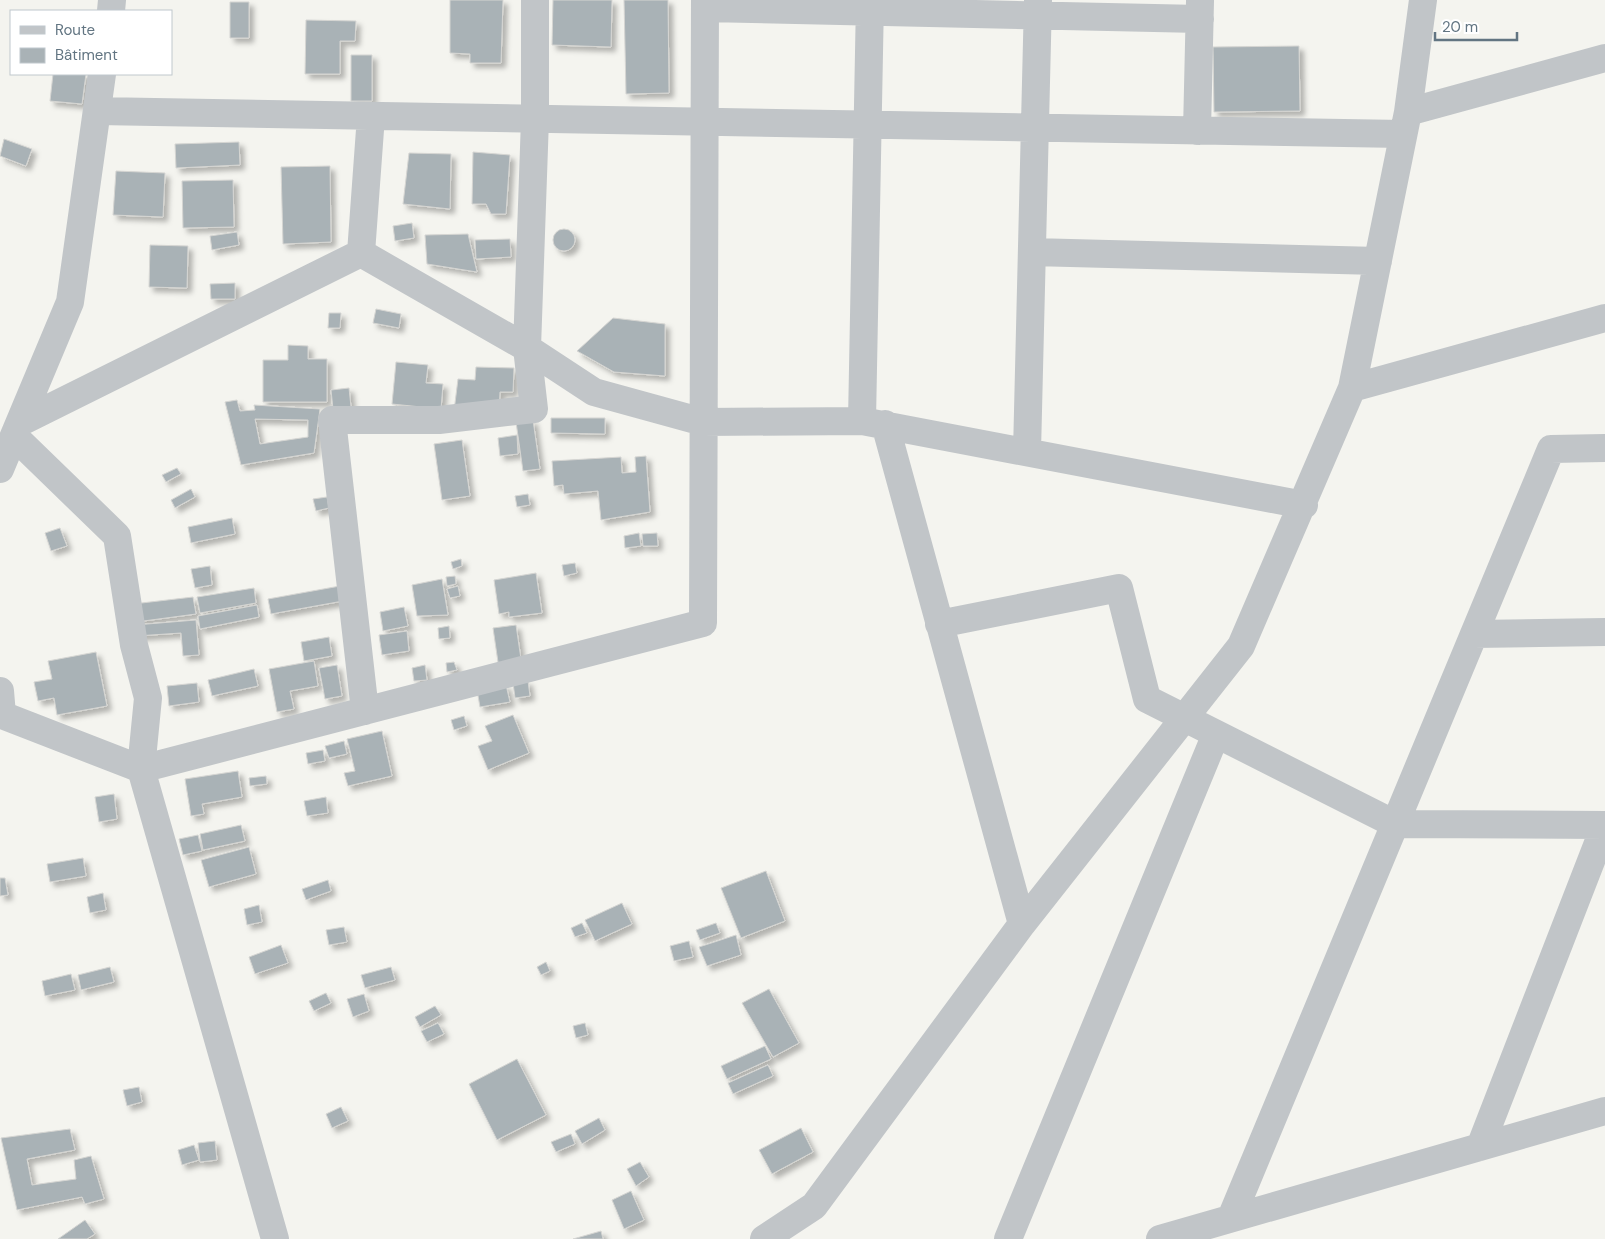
<svg xmlns="http://www.w3.org/2000/svg" width="1605" height="1239" font-family="'DM Sans',sans-serif">
<style>
.building{fill:#a9b2b6;stroke:#d5d5d2;fill-rule:evenodd;filter:url(#shadow)}
.lines{fill:none;stroke-linecap:round;stroke-linejoin:round}
.minor{stroke:#c1c5c8;stroke-width:28}
</style>
<defs>
<filter id="shadow"><feDropShadow dx="4.5" dy="4.5" stdDeviation="2.5" flood-color="#0004"/></filter>
</defs>
<rect width="100%" height="100%" fill="#f4f4ef"/>
<path class="building" d="M 450,0 L 503,0 L 501,63 L 470,63 L 470,54 L 450,53 Z
M 553,0 L 612,0 L 611,47 L 552,45 Z
M 624,0 L 668,0 L 669,93 L 626,94 Z
M 230,2 L 249,2 L 249,38 L 230,38 Z
M 306,20 L 356,21 L 355,41 L 340,41 L 340,74 L 305,74 Z
M 1299,46 L 1300,111 L 1214,112 L 1213,47 Z
M 351,55 L 372,55 L 372,101 L 351,101 Z
M 53,74 L 86,74 L 82,104 L 50,101 Z
M 4,139 L 32,149 L 26,166 L 0,156 Z
M 239,142 L 240,165 L 176,168 L 175,144 Z
M 473,152 L 510,155 L 506,214 L 491,214 L 486,204 L 472,204 Z
M 409,153 L 451,154 L 450,209 L 403,204 Z
M 330,166 L 331,242 L 283,244 L 281,167 Z
M 116,171 L 165,173 L 163,217 L 113,215 Z
M 233,180 L 234,227 L 183,228 L 182,181 Z
M 412,223 L 414,238 L 395,241 L 393,226 Z
M553 240a11 11 0 1 1 22 0a11 11 0 1 1-22 0Z
M 237,232 L 239,245 L 212,250 L 210,236 Z
M 468,234 L 477,272 L 427,264 L 425,235 Z
M 510,239 L 511,257 L 476,259 L 475,240 Z
M 150,245 L 188,246 L 187,288 L 149,287 Z
M 235,283 L 235,299 L 211,299 L 210,284 Z
M 376,309 L 401,314 L 399,328 L 373,323 Z
M 329,313 L 341,313 L 340,328 L 328,328 Z
M 613,318 L 665,324 L 665,376 L 614,372 L 577,351 Z
M 288,345 L 308,346 L 308,359 L 327,359 L 327,402 L 263,402 L 263,360 L 288,360 Z
M 396,362 L 428,365 L 426,383 L 443,384 L 441,409 L 392,404 Z
M 476,367 L 514,368 L 513,392 L 500,392 L 499,412 L 454,411 L 458,379 L 475,380 Z
M 349,388 L 351,407 L 333,409 L 331,390 Z
M 237,400 L 240,411 L 255,410 L 254,405 L 320,409 L 314,453 L 241,465 L 225,402 ZM 255,419 L 308,420 L 308,437 L 260,444 Z
M 551,418 L 605,418 L 605,434 L 551,433 Z
M 533,420 L 540,469 L 523,471 L 516,422 Z
M 517,435 L 518,454 L 500,456 L 498,438 Z
M 462,440 L 470,496 L 442,500 L 434,444 Z
M 646,456 L 650,512 L 601,520 L 598,491 L 564,494 L 563,485 L 554,486 L 552,461 L 621,457 L 622,473 L 636,472 L 635,457 Z
M 177,468 L 181,474 L 166,482 L 162,475 Z
M 191,489 L 195,497 L 175,508 L 171,500 Z
M 528,494 L 530,505 L 517,507 L 515,496 Z
M 327,497 L 329,508 L 316,511 L 313,499 Z
M 232,518 L 235,534 L 191,543 L 188,527 Z
M 60,528 L 67,546 L 51,551 L 45,533 Z
M 639,533 L 641,546 L 625,548 L 624,536 Z
M 657,533 L 658,546 L 643,546 L 642,534 Z
M 461,559 L 462,566 L 453,569 L 451,562 Z
M 575,563 L 577,573 L 564,576 L 562,565 Z
M 210,566 L 212,585 L 195,588 L 191,569 Z
M 536,573 L 542,613 L 509,617 L 509,612 L 499,614 L 494,580 Z
M 455,576 L 456,584 L 447,586 L 446,577 Z
M 442,579 L 448,615 L 417,616 L 412,585 Z
M 340,586 L 343,601 L 271,614 L 268,599 Z
M 458,586 L 460,596 L 450,598 L 447,589 Z
M 254,588 L 256,603 L 200,613 L 197,597 Z
M 193,597 L 196,614 L 136,622 L 133,604 Z
M 257,605 L 259,617 L 200,629 L 198,616 Z
M 404,607 L 408,626 L 383,631 L 380,612 Z
M 196,620 L 199,655 L 183,656 L 181,633 L 136,636 L 135,625 Z
M 516,625 L 522,666 L 499,669 L 493,628 Z
M 449,626 L 450,638 L 439,639 L 438,628 Z
M 407,631 L 409,651 L 382,655 L 379,635 Z
M 329,637 L 332,656 L 304,661 L 301,642 Z
M 96,652 L 107,706 L 57,715 L 54,698 L 38,701 L 34,682 L 52,679 L 48,661 Z
M 314,661 L 318,686 L 290,691 L 294,709 L 277,712 L 269,669 Z
M 454,662 L 457,670 L 447,672 L 446,663 Z
M 337,665 L 342,696 L 325,699 L 319,668 Z
M 425,665 L 427,680 L 414,681 L 412,668 Z
M 254,669 L 258,686 L 212,696 L 208,680 Z
M 528,681 L 530,696 L 515,698 L 513,683 Z
M 197,683 L 199,702 L 169,706 L 167,686 Z
M 506,685 L 510,702 L 480,707 L 477,690 Z
M 513,715 L 529,753 L 488,770 L 478,746 L 492,741 L 485,726 Z
M 464,716 L 467,726 L 454,730 L 451,720 Z
M 382,731 L 392,776 L 348,786 L 344,773 L 355,771 L 347,739 Z
M 344,741 L 347,754 L 329,758 L 325,746 Z
M 323,750 L 325,761 L 308,764 L 306,753 Z
M 238,771 L 242,797 L 202,804 L 204,814 L 191,816 L 185,779 Z
M 266,776 L 267,784 L 250,786 L 249,778 Z
M 114,794 L 117,819 L 99,822 L 95,797 Z
M 326,797 L 328,813 L 307,816 L 304,801 Z
M 241,825 L 245,841 L 203,850 L 200,834 Z
M 198,835 L 202,851 L 183,855 L 179,839 Z
M 249,847 L 256,874 L 209,887 L 201,860 Z
M 83,858 L 86,876 L 50,882 L 47,864 Z
M 766,871 L 785,921 L 741,938 L 721,888 Z
M 0,878 L 5,878 L 8,895 L 0,896 Z
M 328,880 L 331,891 L 306,900 L 302,889 Z
M 103,893 L 106,910 L 90,913 L 87,897 Z
M 622,903 L 632,924 L 595,941 L 585,920 Z
M 259,905 L 262,922 L 247,925 L 244,909 Z
M 582,923 L 587,933 L 575,937 L 571,928 Z
M 716,923 L 720,933 L 700,940 L 696,930 Z
M 344,927 L 347,942 L 329,945 L 326,930 Z
M 736,935 L 741,955 L 707,966 L 699,947 Z
M 689,941 L 693,957 L 674,961 L 670,946 Z
M 281,945 L 288,963 L 255,974 L 249,957 Z
M 546,962 L 550,971 L 541,975 L 537,967 Z
M 110,967 L 114,982 L 81,990 L 78,975 Z
M 391,967 L 395,980 L 365,988 L 361,975 Z
M 71,974 L 75,990 L 45,996 L 42,981 Z
M 769,989 L 799,1043 L 773,1057 L 742,1003 Z
M 326,993 L 331,1003 L 314,1011 L 309,1001 Z
M 364,994 L 369,1011 L 353,1017 L 347,999 Z
M 435,1006 L 441,1015 L 420,1027 L 415,1017 Z
M 438,1023 L 444,1034 L 427,1042 L 421,1031 Z
M 585,1023 L 588,1035 L 576,1038 L 573,1026 Z
M 765,1046 L 771,1059 L 727,1079 L 721,1066 Z
M 517,1059 L 546,1115 L 497,1140 L 469,1084 Z
M 768,1065 L 773,1076 L 733,1094 L 728,1083 Z
M 139,1087 L 142,1102 L 127,1106 L 123,1090 Z
M 341,1107 L 348,1121 L 332,1128 L 326,1114 Z
M 599,1118 L 605,1130 L 582,1144 L 575,1131 Z
M 801,1128 L 813,1152 L 772,1174 L 759,1150 Z
M 70,1129 L 75,1150 L 27,1159 L 32,1185 L 76,1179 L 74,1160 L 91,1156 L 104,1199 L 85,1204 L 82,1197 L 17,1210 L 1,1138 Z
M 571,1134 L 575,1144 L 556,1152 L 551,1142 Z
M 215,1141 L 217,1160 L 200,1162 L 198,1143 Z
M 194,1145 L 199,1160 L 182,1165 L 178,1150 Z
M 640,1162 L 649,1177 L 636,1186 L 627,1169 Z
M 631,1191 L 644,1220 L 624,1229 L 612,1200 Z
M 85,1220 L 95,1234 L 87,1239 L 58,1239 Z
M 601,1231 L 603,1239 L 573,1239 Z"/>
<g class="lines">
<path class="minor" d="M 705,8 L 1200,19
M 111,11 L 112,0
M 97,111 L 1403,134
M 1408,112 L 1605,58
M 1197,131 L 1200,1
M 1032,252 L 1378,261
M 361,253 L 371,116
M 1352,388 L 1605,318
M 862,421 L 870,0
M 21,422 L 361,253 L 527,348 L 594,392 L 703,422 L 862,421 L 1304,505
M 885,424 L 1022,924
M 1027,452 L 1038,0
M 0,469 L 70,302 L 102,74
M 939,624 L 1119,588 L 1147,699 L 1395,824 L 1605,825
M 1474,634 L 1605,632
M 0,691 L 2,715 L 141,769 L 148,698 L 134,645 L 117,536 L 15,437
M 365,711 L 332,420 L 439,420 L 534,409 L 527,348 L 535,119 L 535,0
M 1480,1147 L 1605,825
M 1231,1218 L 1551,449 L 1605,448
M 275,1239 L 141,769 L 703,623 L 705,0
M 764,1239 L 814,1206 L 1022,924 L 1241,646 L 1352,388 L 1408,112 L 1423,0
M 1008,1239 L 1216,734
M 1160,1239 L 1605,1111"/>
</g>
<rect x="10" y="10" width="162" height="65" fill="#ffffff" stroke="#c0c8cd"/>
<rect x="20" y="26" width="25" height="8" fill="#c1c5c8" stroke="#c0c8cd"/>
<text x="55" y="35" font-size="15" fill="#627582">Route</text>
<rect x="20" y="48" width="25" height="15" fill="#a9b2b6" stroke="#c0c8cd"/>
<text x="55" y="60" font-size="15" fill="#627582">Bâtiment</text>
<path d="M1435 32v8h82v-8" fill="none" stroke="#627582" stroke-width="2.5"/>
<text x="1442" y="32" font-size="15" fill="#627582" stroke="#ffffff" stroke-width="4" paint-order="stroke">20 m</text>
</svg>
